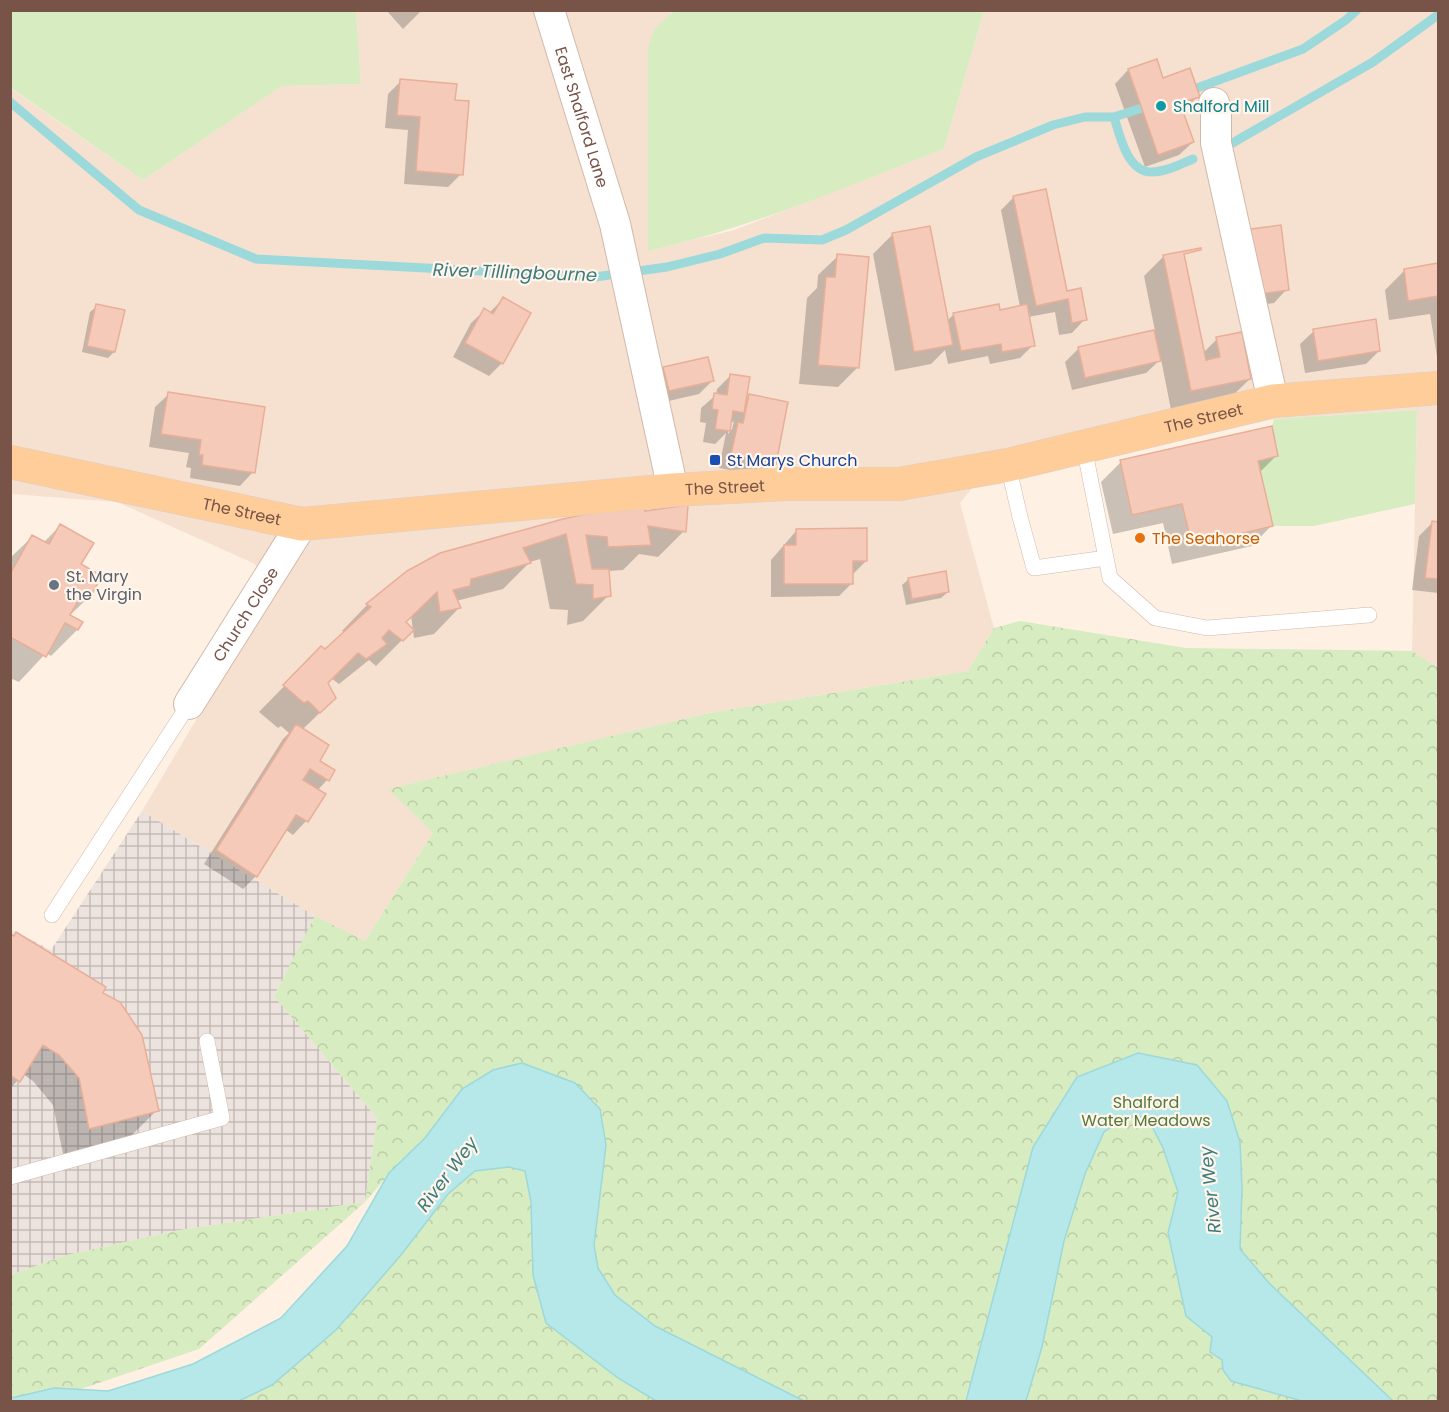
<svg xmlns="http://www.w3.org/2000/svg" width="1449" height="1412" font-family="Poppins,sans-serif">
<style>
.residential{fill:#f6e1d1}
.industrial{fill:url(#industrial-grid)}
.grass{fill:#d7ecc0}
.forest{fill:url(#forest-crowns);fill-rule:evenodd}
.water{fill:#b6e7e9;stroke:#9cd9db;stroke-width:1.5}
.shadow{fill:#0003;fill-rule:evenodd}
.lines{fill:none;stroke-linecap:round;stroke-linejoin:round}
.stream{stroke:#9cd9db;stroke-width:9}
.building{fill:#f5cab9;stroke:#e9ae98;stroke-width:1.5}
.service-casing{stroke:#d2b8ab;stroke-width:16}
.minor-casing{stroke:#d2b8ab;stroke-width:32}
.primary-casing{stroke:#d9cfcb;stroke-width:34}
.service{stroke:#fff;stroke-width:15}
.minor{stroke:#fff;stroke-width:30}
.primary{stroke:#ffcd99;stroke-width:33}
.culture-dot{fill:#0f9aa8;stroke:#fff5eb;stroke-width:2}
.transit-dot{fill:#1a4fb4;stroke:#fff5eb;stroke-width:2}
.food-dot{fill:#e8710a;stroke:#fff5eb;stroke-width:2}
.worship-dot{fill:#6b7280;stroke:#fff5eb;stroke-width:2}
.labels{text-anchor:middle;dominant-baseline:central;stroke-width:4.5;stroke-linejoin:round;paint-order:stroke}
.culture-label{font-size:16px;fill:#0d838f;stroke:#fff5eb;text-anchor:start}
.street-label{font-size:16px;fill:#785347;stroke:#fff5eb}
.transit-label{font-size:16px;fill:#164399;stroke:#fff5eb;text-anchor:start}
.food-label{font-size:16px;fill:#c56008;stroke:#fff5eb;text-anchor:start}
.worship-label{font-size:16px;fill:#5b616d;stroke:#fff5eb;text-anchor:start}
.park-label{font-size:16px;fill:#54793c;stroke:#fff5eb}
.water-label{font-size:18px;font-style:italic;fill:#3a7b7e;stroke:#fff5eb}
</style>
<defs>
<pattern id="industrial-grid" width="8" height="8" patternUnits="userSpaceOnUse" patternTransform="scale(1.5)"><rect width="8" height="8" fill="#ede3de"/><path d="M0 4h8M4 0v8" fill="none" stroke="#c5bbb6"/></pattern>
<pattern id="forest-crowns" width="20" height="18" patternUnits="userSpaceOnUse" patternTransform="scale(1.5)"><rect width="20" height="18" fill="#d7ecc0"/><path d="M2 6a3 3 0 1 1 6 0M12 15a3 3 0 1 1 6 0" fill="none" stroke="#bccca6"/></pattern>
</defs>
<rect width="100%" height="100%" fill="#fef0e3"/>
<path class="residential" d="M 356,11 L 674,11 L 671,13 L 648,47 L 648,251 L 734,230 L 944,149 L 984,11 L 1438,11 L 1438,668 L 1412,651 L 1417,410 L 1274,419 L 972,488 L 960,503 L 994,628 L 968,671 L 709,713 L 389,789 L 433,833 L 365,941 L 315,916 L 142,811 L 276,585 L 253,563 L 117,502 L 11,494 L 10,88 L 143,180 L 282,86 L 361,84 Z"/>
<path class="industrial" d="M 142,811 L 315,916 L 274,996 L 377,1118 L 365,1202 L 174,1231 L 63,1256 L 11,1275 L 11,930 L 51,950 Z"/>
<path class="grass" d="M 11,10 L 356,11 L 361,84 L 282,86 L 143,180 L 11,88 Z
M 674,11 L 675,10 L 984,11 L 944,149 C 846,187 750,228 648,251 L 648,47 L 655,28 Z
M 1417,410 L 1415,504 L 1314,526 L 1273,526 L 1258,461 L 1278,456 L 1272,426 L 1274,419 Z"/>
<path class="forest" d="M 1020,621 L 1186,648 L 1412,651 L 1438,668 L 1438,1401 L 11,1402 L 11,1275 L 63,1256 L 174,1231 L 365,1202 L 377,1118 L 274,996 L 315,916 L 365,941 L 433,833 L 388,789 L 709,713 L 968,671 L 994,628 ZM 384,1180 L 347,1246 L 281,1318 L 193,1364 L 108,1391 L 81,1389 L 199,1349 L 365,1202 Z"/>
<path class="water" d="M 1138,1053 L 1197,1065 L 1227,1101 L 1240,1142 L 1242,1188 L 1240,1249 L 1269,1283 L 1393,1401 L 1302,1401 L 1231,1381 L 1223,1370 L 1222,1360 L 1210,1352 L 1212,1337 L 1186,1316 L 1168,1233 L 1178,1192 L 1163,1148 L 1147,1117 L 1126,1117 L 1104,1132 L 1085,1174 L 1064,1241 L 1042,1347 L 1026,1401 L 966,1401 L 1033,1147 L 1077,1077 Z
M 522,1063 L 575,1083 L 600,1109 L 606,1145 L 594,1245 L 598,1268 L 615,1295 L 655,1326 L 804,1401 L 656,1401 L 618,1378 L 546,1323 L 533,1275 L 531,1202 L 525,1171 L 509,1167 L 475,1171 L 448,1194 L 401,1255 L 336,1330 L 272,1385 L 239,1401 L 11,1401 L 11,1398 L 54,1388 L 108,1391 L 193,1364 L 281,1318 L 347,1246 L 389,1173 L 425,1138 L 462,1089 L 493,1070 Z"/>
<path class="shadow" d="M 386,10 L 422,10 L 403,29 Z
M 1156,61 L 1162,80 L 1198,96 L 1185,109 L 1181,111 L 1193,142 L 1179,155 L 1145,167 L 1115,84 L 1128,70 Z
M 401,81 L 454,101 L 461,174 L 448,187 L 404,184 L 408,130 L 385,128 L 388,94 Z
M 1014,197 L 1065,292 L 1085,319 L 1072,333 L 1059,335 L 1055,312 L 1028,317 L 1033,345 L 1020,358 L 990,364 L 988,356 L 948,364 L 945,350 L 931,364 L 895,371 L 873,254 L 893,234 L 947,321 L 954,314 L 999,311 L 1020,307 L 1001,210 Z
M 1279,227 L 1287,289 L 1274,303 L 1240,308 Z
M 838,256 L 858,367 L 838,387 L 799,384 L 807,298 L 817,288 L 818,275 Z
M 1164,256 L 1203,353 L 1217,339 L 1250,379 L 1230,398 L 1171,410 L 1161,359 L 1146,373 L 1072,390 L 1065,362 L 1079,348 L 1155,331 L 1144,276 Z
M 1438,265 L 1438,357 L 1437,357 L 1430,314 L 1389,320 L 1385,290 L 1405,270 Z
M 503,299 L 529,314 L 502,363 L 489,376 L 453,357 L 471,323 L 485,310 L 489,313 Z
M 97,306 L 114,352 L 108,358 L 82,352 L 90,312 Z
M 1314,331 L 1379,351 L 1366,364 L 1305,373 L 1300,344 Z
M 664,368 L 712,381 L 699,394 L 656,404 L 651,382 Z
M 730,376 L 744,401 L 749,396 L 774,463 L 761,476 L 719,468 L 726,433 L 715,444 L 703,442 L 706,423 L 700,422 L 701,408 L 716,395 L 717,389 ZM 734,421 L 732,429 L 728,434 L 729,425 Z
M 169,394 L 253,472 L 240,486 L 190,478 L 191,468 L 186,467 L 189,453 L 149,447 L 155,407 Z
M 1277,455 L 1259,473 L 1271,526 L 1252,546 L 1172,564 L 1163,523 L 1113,534 L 1101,482 L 1121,462 Z
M 644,513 L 684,531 L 658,557 L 639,554 L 623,570 L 608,571 L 609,595 L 583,621 L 567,625 L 568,610 L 550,609 L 540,559 L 530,562 L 503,589 L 456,601 L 459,608 L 434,634 L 414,638 L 411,616 L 404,622 L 412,630 L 376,666 L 369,660 L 339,684 L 331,678 L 326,683 L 335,698 L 302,730 L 318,761 L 333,771 L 327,780 L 317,791 L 324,795 L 306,821 L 293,835 L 286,830 L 256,876 L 243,889 L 204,864 L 283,739 L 289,733 L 281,726 L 278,728 L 259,712 L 296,674 L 345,633 L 342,631 L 367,605 L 408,572 Z
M 1432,523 L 1438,523 L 1438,593 L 1412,590 L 1419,536 Z
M 60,526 L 79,565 L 88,598 L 69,616 L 77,630 L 51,656 L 46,653 L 19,682 L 10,678 L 10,558 L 32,537 L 43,543 Z
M 797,530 L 866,561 L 853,574 L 852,583 L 839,596 L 771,597 L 771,560 Z
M 909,579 L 948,592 L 941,598 L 906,605 L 902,585 Z
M 10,935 L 101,993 L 157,1110 L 131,1136 L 63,1154 L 53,1105 L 33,1081 L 23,1074 L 10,1089 Z"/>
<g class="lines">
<path class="stream" d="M 1197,88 L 1303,49 L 1346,20 L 1357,10
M 10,102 L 139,210 L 256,259 L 595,277 L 667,267 L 720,254 L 764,238 L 822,240 L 846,230 L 976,157 L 1053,125 L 1085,117 L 1114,117 L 1142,108
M 1114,117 C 1120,136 1127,172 1152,172 C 1166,172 1181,164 1193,159
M 1229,145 L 1373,62 L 1438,15"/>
</g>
<path class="building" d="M 1157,59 L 1163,78 L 1190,68 L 1200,97 L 1180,103 L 1194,142 L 1158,155 L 1128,69 Z
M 400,79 L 457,84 L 455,100 L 469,101 L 463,175 L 416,171 L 420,117 L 397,115 Z
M 1046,189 L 1067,291 L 1081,288 L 1087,320 L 1072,323 L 1068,299 L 1036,306 L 1013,196 Z
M 1281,225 L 1289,290 L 1253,295 L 1244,230 Z
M 930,226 L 953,345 L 914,352 L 892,233 Z
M 1201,248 L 1201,250 L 1184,254 L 1206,360 L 1220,357 L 1216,337 L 1242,332 L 1251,379 L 1191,391 L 1163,255 Z
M 837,254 L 869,257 L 859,368 L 818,365 L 826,277 L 835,277 Z
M 1438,263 L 1438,296 L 1408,301 L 1404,269 Z
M 503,297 L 531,313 L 503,364 L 465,343 L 484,308 L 493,314 Z
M 96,304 L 125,310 L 115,352 L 87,346 Z
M 999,304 L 1000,310 L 1027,304 L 1035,346 L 1002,352 L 1001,344 L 961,351 L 953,313 Z
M 1376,319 L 1380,351 L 1318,361 L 1313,329 Z
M 1154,330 L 1161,361 L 1085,378 L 1078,347 Z
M 708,357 L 714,381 L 669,391 L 663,367 Z
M 730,374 L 750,377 L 744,413 L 733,411 L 730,431 L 715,429 L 718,410 L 712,409 L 714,393 L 727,395 Z
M 168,392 L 265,407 L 255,473 L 202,465 L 203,455 L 199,455 L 201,440 L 161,434 Z
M 749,394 L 788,402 L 776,464 L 731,455 L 738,422 L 743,423 Z
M 1272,426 L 1278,456 L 1258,461 L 1273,526 L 1192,545 L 1182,504 L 1132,515 L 1120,460 Z
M 646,505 L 645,511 L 688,505 L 686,532 L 648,526 L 651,545 L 608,547 L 607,537 L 586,535 L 592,569 L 609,569 L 611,596 L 593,599 L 593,585 L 576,584 L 566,534 L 523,548 L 531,563 L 471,579 L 470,586 L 453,590 L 461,608 L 440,612 L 437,592 L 406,622 L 414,630 L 403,641 L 389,630 L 382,638 L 387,644 L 366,659 L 358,653 L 328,683 L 336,698 L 320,713 L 308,701 L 304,703 L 283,685 L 321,646 L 325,649 L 371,607 L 366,604 L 407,571 L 440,553 L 563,519 L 609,509 Z
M 1432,521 L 1438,522 L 1438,579 L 1425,578 Z
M 60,524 L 94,543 L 81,564 L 102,576 L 89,599 L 82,594 L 70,615 L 83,622 L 78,630 L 65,623 L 46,657 L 10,637 L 10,574 L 32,535 L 49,544 Z
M 867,528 L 867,561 L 853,561 L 853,584 L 784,584 L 784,545 L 796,545 L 796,529 Z
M 946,571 L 949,592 L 912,599 L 908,578 Z
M 296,724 L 329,745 L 320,761 L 335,770 L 329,781 L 310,769 L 303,780 L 326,794 L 308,822 L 296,815 L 257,877 L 216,850 Z
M 16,932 L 106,987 L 103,993 L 120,1002 L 142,1035 L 159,1111 L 89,1129 L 79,1078 L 59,1055 L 43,1045 L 20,1082 L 10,1075 L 10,933 L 14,936 Z"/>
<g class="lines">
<defs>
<path id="service" d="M 1084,447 L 1110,578 L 1155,618 L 1207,628 L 1369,615
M 1008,465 L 1020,517 L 1034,568 L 1106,558
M 52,915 L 189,704
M 10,1177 L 222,1118 L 207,1041"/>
<g id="minor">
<path id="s1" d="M 549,10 L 615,224 L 673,490"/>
<path d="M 1214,103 L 1216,109 L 1216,143 L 1273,401"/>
<path id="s2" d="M 189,704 L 302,524"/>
</g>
<g id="primary">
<path id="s3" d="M 10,462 L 302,524 L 673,490 L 785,484 L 899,484 L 1008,465 L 1273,401 L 1438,388"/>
</g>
</defs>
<use href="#service" class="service-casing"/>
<use href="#minor" class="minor-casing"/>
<use href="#primary" class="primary-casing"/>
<use href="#service" class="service"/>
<use href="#minor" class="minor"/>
<use href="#primary" class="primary"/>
</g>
<circle class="culture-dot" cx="1161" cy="106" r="6"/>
<rect class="transit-dot" x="709" y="454" width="12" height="12" rx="3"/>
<circle class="food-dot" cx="1140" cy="538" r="6"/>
<circle class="worship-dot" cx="54" cy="585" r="6"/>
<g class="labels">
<g class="culture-label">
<text x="1173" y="106">Shalford Mill</text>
</g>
<g class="street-label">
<text stroke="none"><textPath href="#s1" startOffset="112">East Shalford Lane</textPath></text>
<text stroke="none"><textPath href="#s3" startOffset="1209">The Street</textPath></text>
<text stroke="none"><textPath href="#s3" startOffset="723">The Street</textPath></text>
<text stroke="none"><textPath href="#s3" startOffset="237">The Street</textPath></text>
<text stroke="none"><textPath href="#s2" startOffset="106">Church Close</textPath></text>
</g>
<g class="transit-label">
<text x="727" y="460">St Marys Church</text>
</g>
<g class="food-label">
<text x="1152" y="538">The Seahorse</text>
</g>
<g class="worship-label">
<text x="66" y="576">St. Mary<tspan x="66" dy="18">the Virgin</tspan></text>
</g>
<g class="park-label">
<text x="1146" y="1102">Shalford<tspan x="1146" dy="18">Water Meadows</tspan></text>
</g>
<g class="water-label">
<text transform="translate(515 272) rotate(2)">River Tillingbourne</text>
<text transform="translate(447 1174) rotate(-53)">River Wey</text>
<text transform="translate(1210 1190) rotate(-96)">River Wey</text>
</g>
</g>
<rect width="1449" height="1412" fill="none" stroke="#785347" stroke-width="24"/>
</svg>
